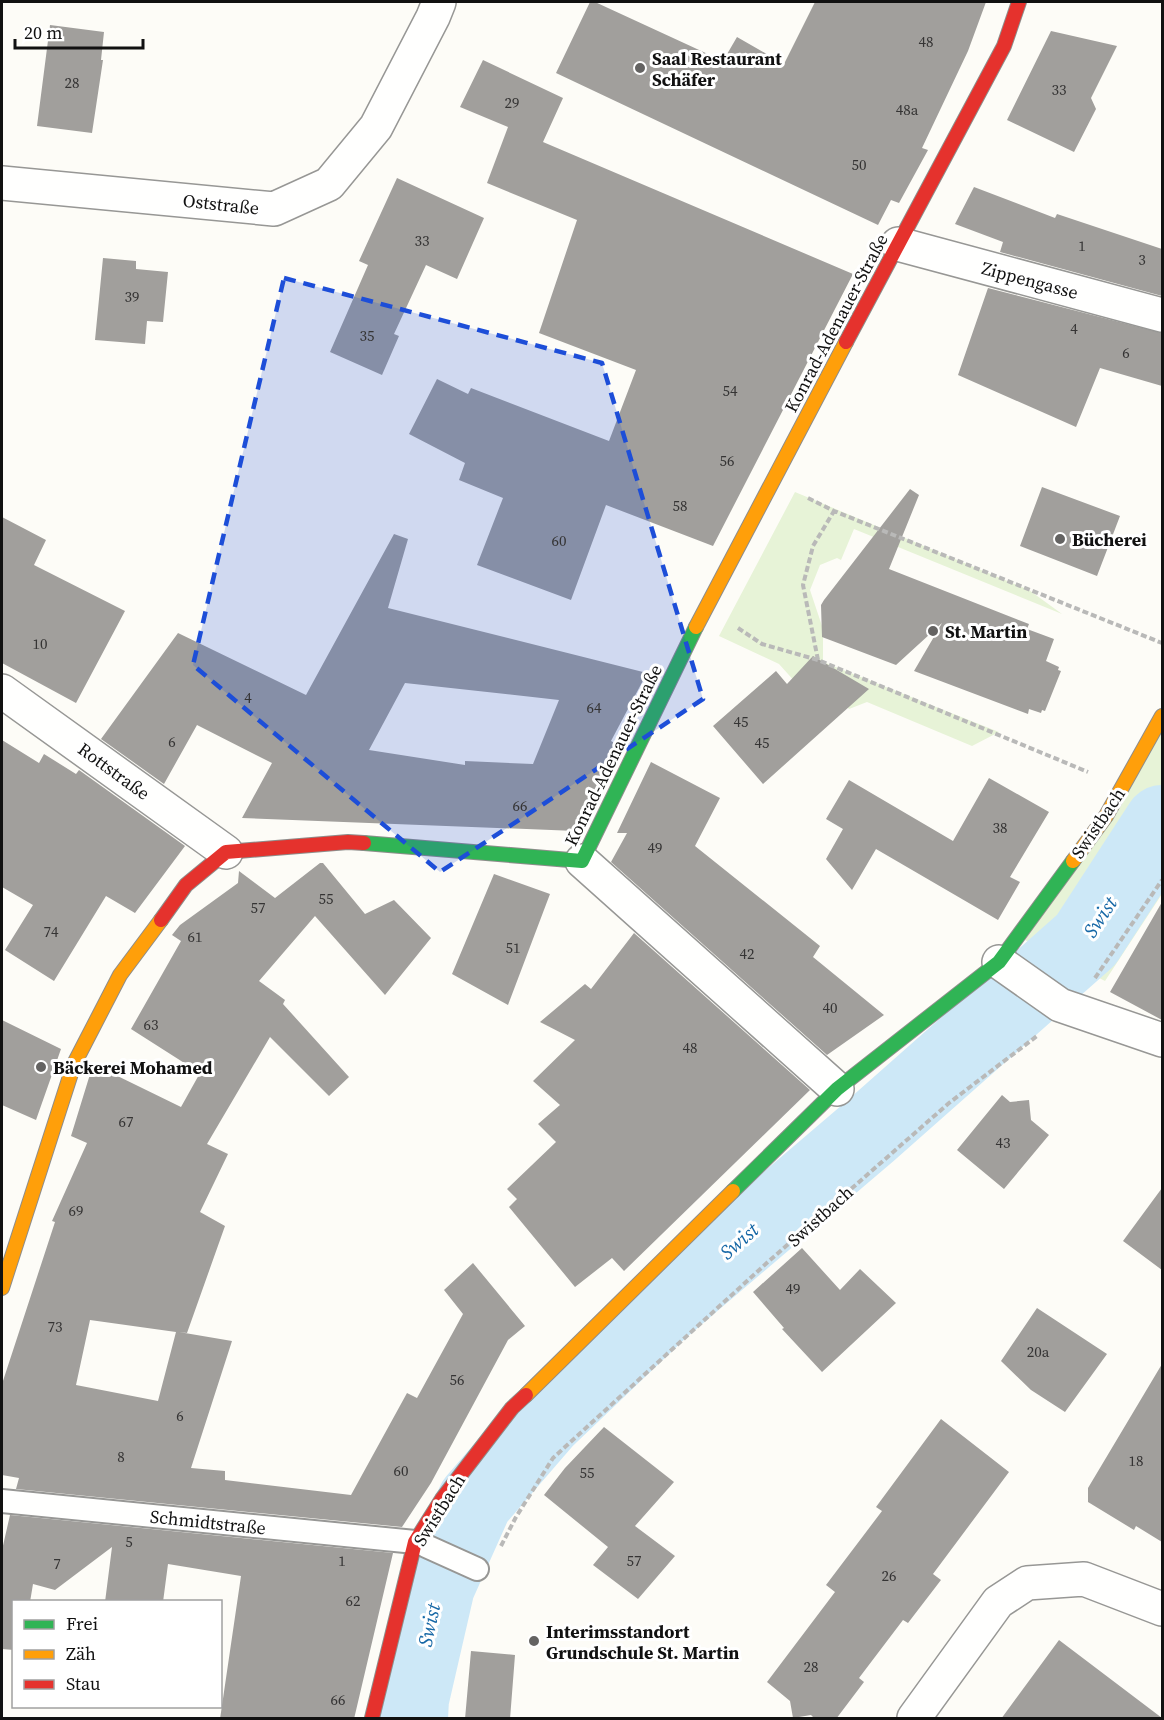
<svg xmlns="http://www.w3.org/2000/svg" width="1164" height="1720" font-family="'Source Serif 4',serif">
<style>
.green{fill:#e7f3d7}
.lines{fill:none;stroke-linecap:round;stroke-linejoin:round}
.river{stroke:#cde8f7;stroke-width:76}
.building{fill:#a19f9c;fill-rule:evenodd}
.lane-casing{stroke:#979795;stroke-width:26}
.street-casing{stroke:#979795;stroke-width:36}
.fast-casing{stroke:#8e8d8b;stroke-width:16}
.slow-casing{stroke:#8e8d8b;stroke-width:16}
.jam-casing{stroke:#8e8d8b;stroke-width:16}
.path{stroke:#b9b9b8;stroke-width:4;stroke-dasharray:6 3;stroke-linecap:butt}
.lane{stroke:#fffffe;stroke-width:22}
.street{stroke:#fffffe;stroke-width:33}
.fast{stroke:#30b455;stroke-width:14}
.slow{stroke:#ff9f0a;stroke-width:14}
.jam{stroke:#e5322d;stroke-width:14}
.marked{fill:#1d4ed8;fill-opacity:0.2;stroke:#1d4ed8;stroke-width:4.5;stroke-dasharray:12 8;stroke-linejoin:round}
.poi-dot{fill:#646362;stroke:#fff;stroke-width:2}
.labels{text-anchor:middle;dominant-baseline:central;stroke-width:6;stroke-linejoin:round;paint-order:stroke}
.number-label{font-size:15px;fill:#353434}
.poi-label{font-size:18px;font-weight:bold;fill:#111;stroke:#fff;text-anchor:start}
.street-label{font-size:18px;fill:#111;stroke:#fff}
.water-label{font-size:20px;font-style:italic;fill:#1768a6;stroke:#fff}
</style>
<rect width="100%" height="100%" fill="#fdfcf7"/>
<path class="green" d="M 795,492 L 1029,590 L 1062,614 L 854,529 L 841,560 L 837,558 L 820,565 L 810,590 L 823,629 L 823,662 L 999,732 L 972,746 L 867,702 L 849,709 L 813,670 L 797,684 L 779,664 L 719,636 Z
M 1162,724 L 1162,894 L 1105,981 L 1025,940 Z"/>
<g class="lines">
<path class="river" d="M 410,1718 L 411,1699 L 437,1586 L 475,1501 L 546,1419 L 660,1310 L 869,1132 L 1086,940 L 1162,823"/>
</g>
<path class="building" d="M 590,2 L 595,2 L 723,61 L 737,37 L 784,64 L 815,2 L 986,2 L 968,51 L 922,148 L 928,150 L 899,203 L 891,200 L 878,225 L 556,73 Z
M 50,25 L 104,32 L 101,60 L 103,60 L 92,133 L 37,126 Z
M 1051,31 L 1117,46 L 1091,98 L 1096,109 L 1074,152 L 1007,120 Z
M 483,60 L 563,98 L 543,142 L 853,274 L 713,546 L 606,505 L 571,600 L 477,565 L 503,498 L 459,480 L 465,463 L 409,434 L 437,379 L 468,394 L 471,388 L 609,441 L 636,370 L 539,333 L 577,220 L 487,183 L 508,127 L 460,107 Z
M 397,178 L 484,218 L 457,279 L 426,265 L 394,334 L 399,336 L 382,375 L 330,352 L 368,265 L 359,261 Z
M 974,187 L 1055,218 L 1057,214 L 1162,249 L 1162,296 L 1000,252 L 1003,242 L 955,224 Z
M 103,258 L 136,261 L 136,269 L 168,272 L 163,322 L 147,321 L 145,344 L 95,340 Z
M 988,288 L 1162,333 L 1162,386 L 1100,368 L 1076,427 L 958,375 Z
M 1042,487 L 1120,516 L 1097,576 L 1020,546 Z
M 910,489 L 919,495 L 889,569 L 1029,624 L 1027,629 L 1054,639 L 1046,661 L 1059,667 L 1058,670 L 1061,671 L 1045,711 L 1042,710 L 1041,713 L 1029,709 L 1028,714 L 914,671 L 942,623 L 896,665 L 822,637 L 821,605 L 824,600 Z
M 2,517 L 46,540 L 34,565 L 125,611 L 76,703 L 2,663 Z
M 394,534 L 408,539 L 388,608 L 647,673 L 611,741 L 618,745 L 576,831 L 242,818 L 272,763 L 197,725 L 164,784 L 101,739 L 178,633 L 306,695 ZM 405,683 L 559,700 L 533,764 L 465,761 L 465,765 L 369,750 Z
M 813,656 L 869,689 L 763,784 L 713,726 L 776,671 L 787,684 Z
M 2,740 L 39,763 L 44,754 L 76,774 L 79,770 L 185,846 L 135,913 L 106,896 L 54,981 L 5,950 L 33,905 L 2,887 Z
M 651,762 L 720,798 L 695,846 L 820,946 L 813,957 L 884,1015 L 827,1055 L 611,862 L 627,833 L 617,833 Z
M 989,778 L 1049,812 L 1010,877 L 1020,882 L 998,920 L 876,849 L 852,890 L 826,859 L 843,829 L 826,819 L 849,780 L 953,841 Z
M 320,863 L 323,863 L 365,914 L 394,900 L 431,938 L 385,995 L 315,916 L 259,981 L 285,1000 L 283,1004 L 349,1077 L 329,1096 L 270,1037 L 207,1144 L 228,1154 L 200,1212 L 225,1226 L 187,1333 L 179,1332 L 232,1341 L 191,1468 L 225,1471 L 225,1480 L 351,1495 L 407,1393 L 417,1398 L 463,1314 L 444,1290 L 473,1263 L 525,1326 L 508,1340 L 431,1483 L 402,1527 L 16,1489 L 19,1478 L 2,1475 L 2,1384 L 55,1222 L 52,1221 L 87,1143 L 71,1136 L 91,1071 L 95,1065 L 181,1107 L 200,1073 L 131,1029 L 181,941 L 172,935 L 180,925 L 238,883 L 239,871 L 275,898 ZM 90,1320 L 176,1332 L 158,1401 L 76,1385 Z
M 494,874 L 550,894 L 508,1005 L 452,974 Z
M 1162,902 L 1162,1020 L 1110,992 Z
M 634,933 L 810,1090 L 624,1271 L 612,1258 L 575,1287 L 509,1207 L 517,1199 L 507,1189 L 556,1142 L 538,1124 L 560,1105 L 533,1081 L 575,1040 L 540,1022 L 585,984 L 591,989 Z
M 2,1020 L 61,1049 L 36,1120 L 2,1105 Z
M 1002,1095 L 1010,1102 L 1029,1100 L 1031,1120 L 1049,1135 L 1004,1189 L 957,1150 Z
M 1162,1188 L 1162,1270 L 1123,1241 Z
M 802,1248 L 840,1290 L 860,1269 L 896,1303 L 822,1372 L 782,1329 L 784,1328 L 753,1292 Z
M 1037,1308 L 1107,1354 L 1065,1412 L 1031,1390 L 1001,1361 Z
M 1162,1364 L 1162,1542 L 1136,1526 L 1134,1530 L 1088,1502 L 1088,1488 Z
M 941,1419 L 1009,1472 L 933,1574 L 941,1580 L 908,1623 L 903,1620 L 859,1678 L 864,1682 L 836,1719 L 815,1719 L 811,1715 L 793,1718 L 790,1701 L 767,1682 L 835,1592 L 826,1585 L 882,1511 L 876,1507 Z
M 604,1427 L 674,1482 L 635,1526 L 675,1556 L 638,1599 L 593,1565 L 608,1547 L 544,1495 L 565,1468 Z
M 10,1515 L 393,1553 L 354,1719 L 220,1719 L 241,1576 L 168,1564 L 163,1602 L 105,1602 L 112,1547 L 55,1590 L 33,1584 L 30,1602 L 14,1602 L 14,1650 L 2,1649 L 2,1550 Z
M 1059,1640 L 1162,1718 L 1162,1719 L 1001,1719 Z
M 471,1651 L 515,1655 L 510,1719 L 465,1719 Z"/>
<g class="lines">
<defs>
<path id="lane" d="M 2,1501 L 415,1542
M 426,1546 L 477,1569"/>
<path id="street" d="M 2,183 L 274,209 L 329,184 L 376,127 L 433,17 L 439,2
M 898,244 L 1162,315
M 2,691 L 226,852
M 582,861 L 837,1089
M 999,962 L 1060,1005 L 1162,1040
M 914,1718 L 998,1602 L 1027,1583 L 1084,1579 L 1162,1609"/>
<path id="fast" d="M 364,843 L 582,861 L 696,627
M 733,1191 L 837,1089 L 999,962 L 1073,861"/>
<path id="slow" d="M 696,627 L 846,342
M 1073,861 L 1106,816 L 1162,716
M 2,1288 L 74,1064 L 120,975 L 161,920
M 526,1395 L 733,1191"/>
<path id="jam" d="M 846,342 L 1004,46 L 1019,2
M 161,920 L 186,885 L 226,852 L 348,842 L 364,843
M 372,1718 L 415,1542 L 442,1499 L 512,1408 L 526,1395"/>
</defs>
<use href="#lane" class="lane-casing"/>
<use href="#street" class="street-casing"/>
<use href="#fast" class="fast-casing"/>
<use href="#slow" class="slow-casing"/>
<use href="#jam" class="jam-casing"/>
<path class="path" d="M 808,498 L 834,511 L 1162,643
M 738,628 L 762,644 L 818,660 L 1088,772
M 818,660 L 803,585 L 813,546 L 834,511
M 1095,978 L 1162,880
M 501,1546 L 516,1517 L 553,1458 L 769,1261 L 949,1103 L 1037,1036"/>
<use href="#lane" class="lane"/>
<use href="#street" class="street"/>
<use href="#fast" class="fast"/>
<use href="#slow" class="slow"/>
<use href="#jam" class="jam"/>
</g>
<path class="marked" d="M 284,278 L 602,363 L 703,699 L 440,872 L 193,665 Z"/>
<g class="poi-dot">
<circle cx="640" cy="68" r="6"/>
<circle cx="1060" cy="539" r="6"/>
<circle cx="933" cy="631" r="6"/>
<circle cx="41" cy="1067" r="6"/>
<circle cx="534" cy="1641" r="6"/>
</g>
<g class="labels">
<g class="number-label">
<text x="926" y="41">48</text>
<text x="72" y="82">28</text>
<text x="1059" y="89">33</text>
<text x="512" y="102">29</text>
<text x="907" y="109">48a</text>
<text x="859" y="164">50</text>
<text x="422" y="240">33</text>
<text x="1082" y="245">1</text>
<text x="1142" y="259">3</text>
<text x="132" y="296">39</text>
<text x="1074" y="328">4</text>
<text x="367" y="335">35</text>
<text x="1126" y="352">6</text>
<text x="730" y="390">54</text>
<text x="727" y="460">56</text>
<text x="680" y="505">58</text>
<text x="559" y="540">60</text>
<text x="40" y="643">10</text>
<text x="248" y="697">4</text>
<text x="594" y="707">64</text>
<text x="741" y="721">45</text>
<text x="172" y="741">6</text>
<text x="762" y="742">45</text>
<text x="520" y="805">66</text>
<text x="1000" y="827">38</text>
<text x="655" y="847">49</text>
<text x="326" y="898">55</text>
<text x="258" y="907">57</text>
<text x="51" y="931">74</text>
<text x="195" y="936">61</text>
<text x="513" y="947">51</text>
<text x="747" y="953">42</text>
<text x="830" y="1007">40</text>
<text x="151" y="1024">63</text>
<text x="690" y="1047">48</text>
<text x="126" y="1121">67</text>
<text x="1003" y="1142">43</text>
<text x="76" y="1210">69</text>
<text x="793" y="1288">49</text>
<text x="55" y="1326">73</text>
<text x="1038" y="1351">20a</text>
<text x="457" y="1379">56</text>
<text x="180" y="1415">6</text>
<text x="121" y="1456">8</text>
<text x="1136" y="1460">18</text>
<text x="401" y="1470">60</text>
<text x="587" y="1472">55</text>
<text x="129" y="1541">5</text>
<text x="342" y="1560">1</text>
<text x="634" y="1560">57</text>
<text x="57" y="1563">7</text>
<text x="889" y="1575">26</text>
<text x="353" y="1600">62</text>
<text x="811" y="1666">28</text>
<text x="338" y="1699">66</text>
</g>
<g class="poi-label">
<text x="652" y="58">Saal Restaurant<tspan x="652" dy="21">Schäfer</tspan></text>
<text x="1072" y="539">Bücherei</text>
<text x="945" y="631">St. Martin</text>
<text x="53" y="1067">Bäckerei Mohamed</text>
<text x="546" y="1631">Interimsstandort<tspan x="546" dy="21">Grundschule St. Martin</tspan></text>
</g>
<g class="street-label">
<text transform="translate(221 204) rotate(6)">Oststraße</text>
<text transform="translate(1030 280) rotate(15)">Zippengasse</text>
<text transform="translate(836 323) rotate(-62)">Konrad-Adenauer-Straße</text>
<text transform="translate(613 755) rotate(-64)">Konrad-Adenauer-Straße</text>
<text transform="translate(114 771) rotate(36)">Rottstraße</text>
<text transform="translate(1098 823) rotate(-56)">Swistbach</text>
<text transform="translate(820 1216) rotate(-42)">Swistbach</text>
<text transform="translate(439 1510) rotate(-58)">Swistbach</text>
<text transform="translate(208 1522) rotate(6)">Schmidtstraße</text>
</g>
<g class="water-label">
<text transform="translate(1100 917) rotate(-56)">Swist</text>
<text transform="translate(739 1241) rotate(-41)">Swist</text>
<text transform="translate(429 1625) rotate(-78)">Swist</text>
</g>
</g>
<rect width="1164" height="1720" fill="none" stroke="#111111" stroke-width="6"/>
<rect x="12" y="1600" width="210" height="108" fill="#ffffff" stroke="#a0a0a0" stroke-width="1.5"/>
<rect x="24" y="1620" width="30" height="9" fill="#30b455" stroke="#a0a0a0" stroke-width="1.5"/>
<text x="66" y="1630" font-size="18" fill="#111111">Frei</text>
<rect x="24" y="1650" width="30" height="9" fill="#ff9f0a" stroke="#a0a0a0" stroke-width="1.5"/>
<text x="66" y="1660" font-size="18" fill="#111111">Zäh</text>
<rect x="24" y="1680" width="30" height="9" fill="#e5322d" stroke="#a0a0a0" stroke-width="1.5"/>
<text x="66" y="1690" font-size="18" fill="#111111">Stau</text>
<path d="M15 39v9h128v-9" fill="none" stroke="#111111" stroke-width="3"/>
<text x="24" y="39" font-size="18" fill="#111111" stroke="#ffffff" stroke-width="4.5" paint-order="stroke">20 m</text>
</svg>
